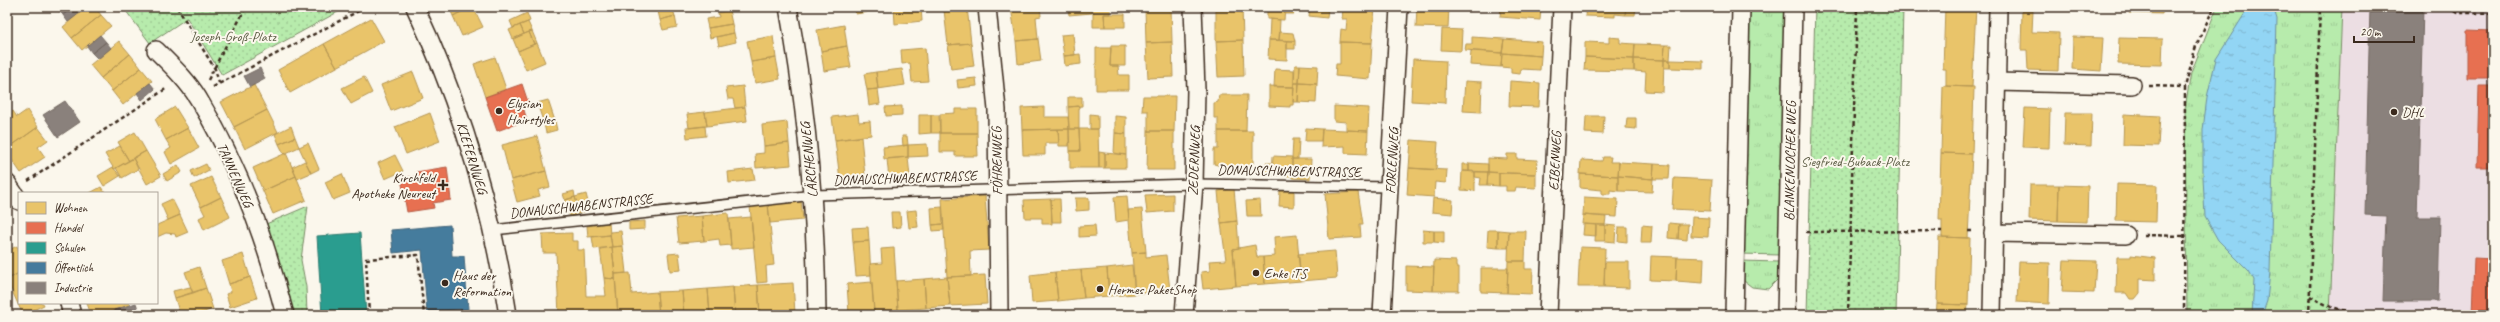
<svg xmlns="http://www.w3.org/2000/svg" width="2500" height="322" font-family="Caveat,sans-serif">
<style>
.built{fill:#ecdee3}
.grass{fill:url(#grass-tufts);stroke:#798a65}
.park{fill:url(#park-dots);stroke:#798a65}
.water{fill:url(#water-ripples);stroke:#6f919e}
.homes{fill:#e9c46a;stroke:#b59653}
.shops{fill:#e76f51;stroke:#b35a42}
.schools{fill:#2a9d8f;stroke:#2f7a6d}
.public{fill:#457b9d;stroke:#426377}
.industry{fill:#8a817c;stroke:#726760}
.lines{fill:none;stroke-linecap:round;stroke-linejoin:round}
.lane-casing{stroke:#3b2a1e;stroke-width:12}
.street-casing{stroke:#3b2a1e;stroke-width:20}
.path{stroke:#3b2a1e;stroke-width:2.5;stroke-dasharray:4 3;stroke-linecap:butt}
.lane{stroke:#fbf7ec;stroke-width:9}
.street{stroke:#fbf7ec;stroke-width:17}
.poi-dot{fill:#3b2a1e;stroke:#fbf7ec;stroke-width:1.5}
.labels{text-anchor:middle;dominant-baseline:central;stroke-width:4;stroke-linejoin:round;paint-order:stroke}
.park-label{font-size:14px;fill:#5a5a42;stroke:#fbf7ec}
.poi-label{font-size:14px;fill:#3b2a1e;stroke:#fbf7ec;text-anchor:start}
.street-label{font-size:14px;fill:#3b2a1e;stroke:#fbf7ec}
</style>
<defs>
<pattern id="grass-tufts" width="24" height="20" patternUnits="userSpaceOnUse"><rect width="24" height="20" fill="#b7ebac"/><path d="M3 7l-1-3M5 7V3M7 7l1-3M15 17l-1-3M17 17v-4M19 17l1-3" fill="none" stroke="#9eca94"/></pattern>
<pattern id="park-dots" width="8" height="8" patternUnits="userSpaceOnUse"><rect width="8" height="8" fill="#b7ebac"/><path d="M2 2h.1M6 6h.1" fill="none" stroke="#9eca94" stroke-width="1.8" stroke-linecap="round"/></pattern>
<pattern id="water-ripples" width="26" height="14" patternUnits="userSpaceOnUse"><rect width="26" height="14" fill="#92d5f4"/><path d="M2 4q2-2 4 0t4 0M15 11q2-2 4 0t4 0" fill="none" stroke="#7fb7d1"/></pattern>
</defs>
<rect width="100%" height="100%" fill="#fbf7ec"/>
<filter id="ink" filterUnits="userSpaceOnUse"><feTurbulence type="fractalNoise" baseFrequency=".025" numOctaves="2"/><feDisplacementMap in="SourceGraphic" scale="8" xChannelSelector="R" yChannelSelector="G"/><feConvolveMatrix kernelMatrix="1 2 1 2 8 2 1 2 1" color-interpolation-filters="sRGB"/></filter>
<g filter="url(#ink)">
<path class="built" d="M 2342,7 L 2493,7 L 2493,315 L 2330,315 Z"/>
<path class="grass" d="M 1748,7 L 1787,7 L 1780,255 L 1741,254 Z
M 2217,7 L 2342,7 L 2330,315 L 2187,315 L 2185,108 L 2191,73 Z
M 1741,261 L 1779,262 L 1778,279 L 1768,289 L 1752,287 L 1744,281 Z"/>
<path class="park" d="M 123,7 L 347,7 L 222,75 L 187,18 L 150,43 Z
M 1815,7 L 1903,7 L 1896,315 L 1807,315 Z
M 308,206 L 301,260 L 306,287 L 307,315 L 295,315 L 266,224 Z"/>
<path class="water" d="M 2249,7 L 2273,7 L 2277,19 L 2270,272 L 2267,301 L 2262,315 L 2252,315 L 2254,280 L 2249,271 L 2218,240 L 2205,217 L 2203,177 L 2203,130 L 2207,97 L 2216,59 Z"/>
<path class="homes" d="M 86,7 L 95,7 L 101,15 L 72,38 L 63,27 Z
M 449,7 L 471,7 L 453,16 Z
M 471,7 L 473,7 L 483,27 L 462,36 L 453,16 Z
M 657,7 L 672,7 L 675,16 L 660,20 Z
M 854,7 L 865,7 L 867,12 L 856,14 Z
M 894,7 L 921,7 L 922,21 L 895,24 Z
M 967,7 L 971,43 L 948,45 L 944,10 Z
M 1011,7 L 1040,7 L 1041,16 L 1036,17 L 1038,39 L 1016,41 Z
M 1068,7 L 1091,7 L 1092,13 L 1069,15 Z
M 1093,7 L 1111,7 L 1111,14 L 1104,14 L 1105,27 L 1093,27 Z
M 1171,7 L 1172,42 L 1146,43 L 1145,8 Z
M 1216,7 L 1242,7 L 1243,40 L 1216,41 Z
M 1267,7 L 1285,8 L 1284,20 L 1267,19 Z
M 1310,7 L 1328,8 L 1327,18 L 1309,16 Z
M 1343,7 L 1375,7 L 1372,43 L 1340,42 L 1341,29 L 1346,30 L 1347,19 L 1342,19 Z
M 1417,7 L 1449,7 L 1448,28 L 1416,27 Z
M 1501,7 L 1541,7 L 1540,20 L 1500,17 Z
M 1586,7 L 1626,7 L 1625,15 L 1615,14 L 1615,17 L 1585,16 Z
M 1626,7 L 1636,7 L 1635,15 L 1625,15 Z
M 1945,7 L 1976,7 L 1972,87 L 1946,86 L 1946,69 L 1943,69 Z
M 2129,7 L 2163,7 L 2162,14 L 2129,13 Z
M 1285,8 L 1294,8 L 1294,14 L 1285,14 Z
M 729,10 L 732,24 L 708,28 L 706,19 L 719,17 L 718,13 Z
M 2022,11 L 2033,11 L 2032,32 L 2059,33 L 2058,71 L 2028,70 L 2027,50 L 2021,50 Z
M 527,13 L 530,21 L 513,28 L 510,21 Z
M 1104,14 L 1125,14 L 1125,27 L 1105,27 Z
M 101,15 L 111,26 L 82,50 L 72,38 Z
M 675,16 L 677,27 L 663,30 L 660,20 Z
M 371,18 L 384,41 L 337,67 L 324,44 Z
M 1270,19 L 1280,20 L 1279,40 L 1269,40 Z
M 528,22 L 532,31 L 524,34 L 520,25 Z
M 732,24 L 734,33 L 710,38 L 708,28 Z
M 520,25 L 524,34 L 513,39 L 509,30 Z
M 844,25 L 847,46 L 821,51 L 817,30 Z
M 1442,29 L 1462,30 L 1461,51 L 1441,50 Z
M 532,31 L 537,43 L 534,44 L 529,32 Z
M 529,32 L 534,44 L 518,51 L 513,39 Z
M 1280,32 L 1293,33 L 1295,41 L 1279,40 Z
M 734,33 L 736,42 L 719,46 L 717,37 Z
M 1073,34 L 1075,55 L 1064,56 L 1061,35 Z
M 773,36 L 776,58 L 751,62 L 747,41 Z
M 1472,37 L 1504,39 L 1502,53 L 1465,50 L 1466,44 L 1472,44 Z
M 1609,37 L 1620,38 L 1620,43 L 1635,44 L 1634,59 L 1585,57 L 1585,42 L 1609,43 Z
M 2073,37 L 2103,38 L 2101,71 L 2072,69 Z
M 2119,38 L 2163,39 L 2162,65 L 2118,64 Z
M 1038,39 L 1041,61 L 1018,64 L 1016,41 Z
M 1504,39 L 1542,42 L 1541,56 L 1502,53 Z
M 1243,40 L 1244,76 L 1218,77 L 1216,41 Z
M 1269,40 L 1287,41 L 1287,60 L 1268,59 Z
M 119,41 L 130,54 L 101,78 L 90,65 Z
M 1287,41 L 1295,41 L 1295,49 L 1287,49 Z
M 1172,42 L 1173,77 L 1148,78 L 1146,43 Z
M 1340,42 L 1372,43 L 1370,79 L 1335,76 L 1336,64 L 1340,64 Z
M 537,43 L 545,62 L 526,70 L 518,51 Z
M 971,43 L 974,66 L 951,69 L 948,45 Z
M 324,44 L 337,67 L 290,93 L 278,70 Z
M 1635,44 L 1665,45 L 1664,60 L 1634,59 Z
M 1665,45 L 1671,45 L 1670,60 L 1664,60 Z
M 847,46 L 851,67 L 824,71 L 821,51 Z
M 1111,46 L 1125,46 L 1125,66 L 1110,66 Z
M 925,48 L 928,81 L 912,82 L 910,63 L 902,64 L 901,50 Z
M 1096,48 L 1111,48 L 1110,66 L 1118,66 L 1119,75 L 1129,75 L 1129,90 L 1096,90 Z
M 1471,51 L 1502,53 L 1501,67 L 1470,65 Z
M 1502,53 L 1541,56 L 1540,70 L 1521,69 L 1520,74 L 1511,73 L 1511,68 L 1501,67 Z
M 130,54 L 141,68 L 112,91 L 101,78 Z
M 1080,54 L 1081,64 L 1065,66 L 1064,56 Z
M 495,57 L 506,89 L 485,97 L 474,64 Z
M 1585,57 L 1634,59 L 1634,71 L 1584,70 Z
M 776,58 L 780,79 L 755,83 L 751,62 Z
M 1413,59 L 1446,61 L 1445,103 L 1411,101 Z
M 1634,59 L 1664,60 L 1663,92 L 1645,91 L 1646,72 L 1634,71 Z
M 1664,60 L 1670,60 L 1670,68 L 1664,68 Z
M 1670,60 L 1703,61 L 1703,69 L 1670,68 Z
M 1295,65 L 1300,65 L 1299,83 L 1294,83 Z
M 1300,65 L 1318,66 L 1317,84 L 1299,83 Z
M 141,68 L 152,81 L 123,105 L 112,91 Z
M 902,69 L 905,85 L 878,89 L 876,72 Z
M 1275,69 L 1294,70 L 1294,87 L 1274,87 Z
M 413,72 L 423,98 L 391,111 L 381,85 Z
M 876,72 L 878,89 L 867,90 L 864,74 Z
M 364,77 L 372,93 L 351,104 L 342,88 Z
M 976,78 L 977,86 L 958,88 L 957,80 Z
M 1465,81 L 1482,82 L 1481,112 L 1463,111 Z
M 1510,81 L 1540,83 L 1539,107 L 1509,106 Z
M 1294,83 L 1299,83 L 1298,102 L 1293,102 Z
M 1299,83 L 1317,84 L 1316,103 L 1298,102 Z
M 254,85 L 267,110 L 234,127 L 221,102 Z
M 743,86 L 745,107 L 735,108 L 733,99 L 728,99 L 726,88 Z
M 1269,86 L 1294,87 L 1293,105 L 1290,105 L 1290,107 L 1269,106 Z
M 1943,86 L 1974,87 L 1972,154 L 1941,153 Z
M 878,89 L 880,104 L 869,106 L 867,90 Z
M 1219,95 L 1247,95 L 1246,131 L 1218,131 L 1218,118 L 1214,118 L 1214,103 L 1218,102 Z
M 1143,96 L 1175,96 L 1174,131 L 1148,131 L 1148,111 L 1142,111 Z
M 1068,97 L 1082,97 L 1082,106 L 1068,107 Z
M 548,100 L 555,121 L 544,124 L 537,103 Z
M 902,106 L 902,115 L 886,116 L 885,107 Z
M 1079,106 L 1079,129 L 1069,129 L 1068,107 Z
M 1334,106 L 1369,108 L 1368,131 L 1346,130 L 1346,122 L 1334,121 Z
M 175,107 L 188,128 L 166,140 L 155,119 Z
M 745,107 L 747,121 L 707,126 L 705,112 Z
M 1044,107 L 1044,117 L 1068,117 L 1069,129 L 1022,130 L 1021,108 Z
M 2025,108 L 2050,109 L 2049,148 L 2023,147 Z
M 955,109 L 977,109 L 977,133 L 940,133 L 940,114 L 955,113 Z
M 27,110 L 38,127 L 7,149 L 7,115 L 13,111 L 17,117 Z
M 267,110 L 278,132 L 245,149 L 234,127 Z
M 705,112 L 707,126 L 689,128 L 687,114 Z
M 430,113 L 440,141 L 406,154 L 395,127 Z
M 2065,113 L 2092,113 L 2091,146 L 2064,145 Z
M 858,114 L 859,122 L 870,121 L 871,135 L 835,140 L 832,117 Z
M 1090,114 L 1098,115 L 1098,129 L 1090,129 Z
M 2124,114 L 2160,116 L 2158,146 L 2123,145 Z
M 919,115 L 931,115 L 931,133 L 919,134 Z
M 931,115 L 939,115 L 940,133 L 931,133 Z
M 1115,116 L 1126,117 L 1126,134 L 1115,133 Z
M 1586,116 L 1604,116 L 1603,134 L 1585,133 Z
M 1627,118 L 1636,118 L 1636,129 L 1626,128 Z
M 555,121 L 557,130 L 546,133 L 544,124 Z
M 787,122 L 789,143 L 764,146 L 762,125 Z
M 291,126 L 295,137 L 279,144 L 275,134 Z
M 705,126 L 706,136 L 687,138 L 686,128 Z
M 38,127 L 48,140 L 38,147 L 45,157 L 21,173 L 7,153 L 7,149 Z
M 188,128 L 199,148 L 171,164 L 165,152 L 171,148 L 166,140 Z
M 1306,128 L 1322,129 L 1321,141 L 1305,141 Z
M 1058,129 L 1059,143 L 1045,143 L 1045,155 L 1023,155 L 1022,130 Z
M 1058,129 L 1069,129 L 1069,146 L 1059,146 Z
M 1069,129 L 1079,129 L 1080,151 L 1070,151 Z
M 1079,129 L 1098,129 L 1099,168 L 1070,168 L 1070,151 L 1080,151 Z
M 1322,129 L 1368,131 L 1367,154 L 1345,153 L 1345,146 L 1321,147 Z
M 1148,131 L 1174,131 L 1174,170 L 1147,170 Z
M 1218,131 L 1253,131 L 1253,166 L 1229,168 L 1214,164 L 1214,149 L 1218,149 Z
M 135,132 L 146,151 L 129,161 L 118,142 Z
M 940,133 L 977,133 L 978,156 L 955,156 L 955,152 L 940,152 Z
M 1115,133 L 1126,134 L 1126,155 L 1114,153 Z
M 537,136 L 546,171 L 511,180 L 502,145 Z
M 902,136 L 907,136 L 908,145 L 903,146 Z
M 295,137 L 299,147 L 284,154 L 279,144 Z
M 861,137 L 865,176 L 840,179 L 835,140 Z
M 1293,139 L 1299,139 L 1298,159 L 1292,159 Z
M 1411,140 L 1438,142 L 1436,170 L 1409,168 Z
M 308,143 L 319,169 L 311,173 L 299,147 Z
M 789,143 L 791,165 L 756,168 L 755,154 L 764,153 L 764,146 Z
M 927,144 L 928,156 L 908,157 L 908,145 Z
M 908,145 L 908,157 L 884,159 L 883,147 Z
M 120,146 L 129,161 L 114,169 L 105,154 Z
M 146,151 L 161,176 L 147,184 L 133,158 Z
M 1099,152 L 1105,153 L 1105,168 L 1099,168 Z
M 286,153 L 296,176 L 263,191 L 253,168 Z
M 1105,153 L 1126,155 L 1126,168 L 1105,168 Z
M 1941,153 L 1972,154 L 1968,238 L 1942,237 L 1942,220 L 1939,220 Z
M 1507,154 L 1517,154 L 1517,159 L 1537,160 L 1536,174 L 1488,172 L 1488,158 L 1507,159 Z
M 395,155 L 403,171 L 385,179 L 378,163 Z
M 1273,156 L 1292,157 L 1292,176 L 1272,175 Z
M 908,157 L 910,177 L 889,179 L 887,159 Z
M 1603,157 L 1611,157 L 1610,162 L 1619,162 L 1618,176 L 1580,174 L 1581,160 L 1602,161 Z
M 133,158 L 138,169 L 122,178 L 116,168 Z
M 1292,159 L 1311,159 L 1310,179 L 1292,178 Z
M 305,161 L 311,173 L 297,179 L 292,167 Z
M 1619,162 L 1654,164 L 1653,179 L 1618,176 Z
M 1266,163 L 1273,163 L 1272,175 L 1265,174 Z
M 1469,163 L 1488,164 L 1488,172 L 1469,171 Z
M 206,164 L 209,170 L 194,178 L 191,171 Z
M 1462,164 L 1469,164 L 1469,171 L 1462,171 Z
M 1654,164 L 1670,165 L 1669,179 L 1653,179 Z
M 178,165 L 182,172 L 167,181 L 163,174 Z
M 113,167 L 120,176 L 104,186 L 98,176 Z
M 1409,168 L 1447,170 L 1446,183 L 1435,182 L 1434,197 L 1407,195 Z
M 753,169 L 755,180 L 729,183 L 728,172 Z
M 546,171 L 550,187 L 538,190 L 540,196 L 517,202 L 511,180 Z
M 1462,171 L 1475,172 L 1475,191 L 1461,190 Z
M 1475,172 L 1488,172 L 1487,185 L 1480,185 L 1481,178 L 1475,177 Z
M 1488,172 L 1499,173 L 1499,186 L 1487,185 Z
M 1499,173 L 1536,174 L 1536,188 L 1516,187 L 1515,191 L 1506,191 L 1506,186 L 1499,186 Z
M 342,174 L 350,193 L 333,200 L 325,182 Z
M 1580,174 L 1618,176 L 1618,191 L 1610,190 L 1610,194 L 1602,194 L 1602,190 L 1580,188 Z
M 296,176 L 306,200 L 273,214 L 263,191 Z
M 1618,176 L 1653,179 L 1652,192 L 1618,191 Z
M 211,177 L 221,197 L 201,207 L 191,186 Z
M 1674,178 L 1712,180 L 1710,211 L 1672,209 Z
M 2117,184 L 2157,185 L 2156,222 L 2116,221 Z
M 2030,185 L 2059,185 L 2058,221 L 2029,220 Z
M 2059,185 L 2088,186 L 2087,222 L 2058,221 Z
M 101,187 L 105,193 L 90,193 Z
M 1234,189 L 1237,221 L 1221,223 L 1218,191 Z
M 574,191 L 575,197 L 565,200 L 563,194 Z
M 1280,191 L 1294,191 L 1294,207 L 1279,206 Z
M 1358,192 L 1363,224 L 1360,224 L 1361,237 L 1329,239 L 1325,194 Z
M 586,194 L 590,210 L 580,213 L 575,197 Z
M 1173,194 L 1173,211 L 1147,213 L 1145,195 Z
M 985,196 L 989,250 L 970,251 L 971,276 L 947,277 L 942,199 Z
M 1127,196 L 1129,220 L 1116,222 L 1114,197 Z
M 221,197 L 230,217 L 204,230 L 199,218 L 205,215 L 201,207 Z
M 575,197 L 580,213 L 570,216 L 565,200 Z
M 1584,197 L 1618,199 L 1617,217 L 1583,215 Z
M 1075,198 L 1089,198 L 1089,210 L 1076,211 Z
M 1433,198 L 1453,200 L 1452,214 L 1432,212 Z
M 172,199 L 180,215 L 168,220 L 161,204 Z
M 1051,199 L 1060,199 L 1061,222 L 1052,222 Z
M 1051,199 L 1052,224 L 1042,224 L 1042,218 L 1025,218 L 1024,200 Z
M 1260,200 L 1261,216 L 1247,216 L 1246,201 Z
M 801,201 L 803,220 L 770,223 L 768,204 Z
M 768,204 L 774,265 L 766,266 L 767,282 L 757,283 L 750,206 Z
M 942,207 L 943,224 L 932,225 L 931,208 Z
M 1142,209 L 1146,252 L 1132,253 L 1128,210 Z
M 916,210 L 918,227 L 909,228 L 907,211 Z
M 891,212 L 900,212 L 901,227 L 892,228 Z
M 728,213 L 731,245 L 720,246 L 719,239 L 704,241 L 702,216 Z
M 180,215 L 188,232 L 176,237 L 175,234 L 166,233 L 157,237 L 157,225 Z
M 1583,215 L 1606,217 L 1605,225 L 1582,224 Z
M 702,216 L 704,241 L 679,243 L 676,218 Z
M 751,217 L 754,247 L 731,249 L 729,219 Z
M 1692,217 L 1709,218 L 1708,237 L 1691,236 Z
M 645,221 L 645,229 L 629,230 L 629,222 Z
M 1237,221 L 1239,248 L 1233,249 L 1236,286 L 1203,289 L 1201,272 L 1210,271 L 1209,261 L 1226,260 L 1221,223 Z
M 609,223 L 610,235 L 588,237 L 587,226 Z
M 1669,223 L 1679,224 L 1678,239 L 1668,238 Z
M 943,224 L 944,230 L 933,231 L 932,225 Z
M 1584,224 L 1596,225 L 1596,236 L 1583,235 Z
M 1679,224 L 1688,224 L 1687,240 L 1678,239 Z
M 1095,225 L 1096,236 L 1079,237 L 1079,226 Z
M 1596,225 L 1605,225 L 1605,241 L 1595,241 Z
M 1605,225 L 1616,226 L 1615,242 L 1605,241 Z
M 1642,225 L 1652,226 L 1651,243 L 1641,243 Z
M 868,227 L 869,241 L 853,242 L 852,228 Z
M 1619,227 L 1627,227 L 1627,242 L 1618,241 Z
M 1423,230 L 1434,231 L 1434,242 L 1423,242 Z
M 1488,230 L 1498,230 L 1498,248 L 1487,247 Z
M 1498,230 L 1509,231 L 1508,248 L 1498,248 Z
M 621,231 L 623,246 L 612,247 L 610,232 Z
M 1434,231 L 1444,231 L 1444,243 L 1434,242 Z
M 1509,231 L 1526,231 L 1525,261 L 1508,261 Z
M 572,233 L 572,241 L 578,241 L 578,250 L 584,250 L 586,296 L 606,296 L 604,278 L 615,279 L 618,315 L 559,315 L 556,253 L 543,253 L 542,234 Z
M 610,235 L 612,247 L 594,249 L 592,237 Z
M 1297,235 L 1301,281 L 1265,284 L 1263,257 L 1275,256 L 1274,237 Z
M 1939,237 L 1970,238 L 1968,305 L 1937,304 Z
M 869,241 L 871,275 L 856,276 L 853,242 Z
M 1255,245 L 1257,257 L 1263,257 L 1265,284 L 1236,286 L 1233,249 Z
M 17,246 L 19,251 L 19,273 L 7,279 L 7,251 Z
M 623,246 L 626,273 L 615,274 L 612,247 Z
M 612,247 L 615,274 L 615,279 L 604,278 L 600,249 Z
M 1580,247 L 1605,248 L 1604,287 L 1578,287 Z
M 894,248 L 898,310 L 874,312 L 870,264 L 882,263 L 881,249 Z
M 1335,251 L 1337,278 L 1301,281 L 1298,254 Z
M 1146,252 L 1146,257 L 1166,255 L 1170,290 L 1135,294 L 1132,253 Z
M 679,253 L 681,270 L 670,271 L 668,254 Z
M 243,254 L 250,277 L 229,284 L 222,261 Z
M 2131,255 L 2155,258 L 2155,280 L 2140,279 L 2140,293 L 2135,299 L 2130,299 L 2126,293 L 2116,293 L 2117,257 L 2131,257 Z
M 1651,256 L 1677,257 L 1676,281 L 1650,280 Z
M 1677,257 L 1704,258 L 1703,283 L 1676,281 Z
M 1434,260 L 1456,261 L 1456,267 L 1459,267 L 1459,291 L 1433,291 Z
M 2064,260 L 2096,261 L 2094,293 L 2062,292 Z
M 1508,261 L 1525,261 L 1525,269 L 1533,269 L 1532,294 L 1507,293 Z
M 1605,262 L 1629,262 L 1629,288 L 1604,287 Z
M 2019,262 L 2050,263 L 2049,304 L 2017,302 Z
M 1132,265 L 1135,294 L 1109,296 L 1107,268 Z
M 1406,266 L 1434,267 L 1433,291 L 1406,290 Z
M 199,267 L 206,288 L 193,293 L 185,272 Z
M 1107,268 L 1109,296 L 1084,298 L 1081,270 Z
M 1481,268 L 1508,268 L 1507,293 L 1481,292 Z
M 1081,270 L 1084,298 L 1058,301 L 1055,272 Z
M 1055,272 L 1058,301 L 1032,303 L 1030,275 Z
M 19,273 L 19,303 L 43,303 L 44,305 L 23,315 L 7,280 Z
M 630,273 L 632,294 L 657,292 L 659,315 L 618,315 L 615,274 Z
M 985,275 L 987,304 L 950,306 L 947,277 Z
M 250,277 L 257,298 L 230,307 L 226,294 L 231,292 L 229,284 Z
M 947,277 L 950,306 L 926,308 L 924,279 Z
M 924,279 L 926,308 L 898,310 L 896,281 Z
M 872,282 L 874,312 L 849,314 L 847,284 Z
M 793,283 L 795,313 L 760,315 L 758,285 Z
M 758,285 L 760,315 L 735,315 L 733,287 Z
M 190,287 L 193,293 L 175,298 L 173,291 Z
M 733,287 L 735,315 L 710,315 L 708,289 Z
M 206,288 L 213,309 L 195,315 L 180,315 L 175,298 Z
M 708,289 L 710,315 L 684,315 L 682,291 Z
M 682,291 L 684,315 L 659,315 L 657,292 Z
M 87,303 L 129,303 L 130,305 L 101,315 L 91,315 Z
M 1937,304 L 1968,305 L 1967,315 L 1936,315 Z"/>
<path class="shops" d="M 2467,30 L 2493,31 L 2493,78 L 2467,78 Z
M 522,84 L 529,105 L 523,107 L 527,120 L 497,131 L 485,97 Z
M 2479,86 L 2493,86 L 2493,167 L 2477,167 Z
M 447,167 L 451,200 L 433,203 L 434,208 L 407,212 L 401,178 L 417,176 L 416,172 Z
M 2474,258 L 2493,259 L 2493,315 L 2472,315 Z"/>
<path class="schools" d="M 360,233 L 366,315 L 322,315 L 317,236 Z"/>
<path class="public" d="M 450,225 L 452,256 L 464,256 L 468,309 L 427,312 L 422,250 L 393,253 L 391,230 Z"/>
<path class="industry" d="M 59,7 L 73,7 L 63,15 L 57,8 Z
M 73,7 L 77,7 L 81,12 L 68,22 L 63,15 Z
M 2370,7 L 2423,9 L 2417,217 L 2440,217 L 2438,301 L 2383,301 L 2386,216 L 2365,215 Z
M 100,35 L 106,42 L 92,53 L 87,46 Z
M 106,42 L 111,48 L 98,59 L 92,53 Z
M 260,68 L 265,79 L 250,87 L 244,76 Z
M 150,83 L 155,89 L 142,100 L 137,93 Z
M 65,101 L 80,122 L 58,137 L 43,115 Z
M 136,303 L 140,315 L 116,315 L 114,310 Z"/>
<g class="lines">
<defs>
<path id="lane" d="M 493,230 L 814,195 L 1194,184 L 1391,187"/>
<path id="street" d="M 415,7 C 461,105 492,208 508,315
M 788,7 C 807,109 816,211 817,315
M 987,7 L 997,110 L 999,315
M 156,50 C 171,65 187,80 198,98 C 238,164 266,241 285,315
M 1996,82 L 2132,85
M 7,183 L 19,201
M 1993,233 L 2126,235
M 69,303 L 72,315
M 1184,315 L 1194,184 L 1196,90 L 1193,7
M 1382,315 L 1399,7
M 1548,315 L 1562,7
M 1734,315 L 1741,7
M 1786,315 L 1793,7
M 1992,315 L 1998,7"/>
</defs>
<use href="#lane" class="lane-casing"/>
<use href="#street" class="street-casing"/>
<path class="path" d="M 177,7 L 215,69 L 219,83
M 2448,7 L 2457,13 L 2493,13
M 208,80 L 246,7
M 2149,86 L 2185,87
M 213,87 L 366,7
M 28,181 L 167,88
M 1968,231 L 1975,231
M 1806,232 L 1942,231
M 2144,235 L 2184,236
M 2310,296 C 2330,309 2349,313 2372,313
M 369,315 L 366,259 L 418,255 L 424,315
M 1848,315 L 1857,7
M 2184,315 L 2185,87 L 2196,46 L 2214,7
M 2309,315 L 2320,7"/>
<use href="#lane" class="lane"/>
<use href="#street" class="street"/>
</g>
</g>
<g class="poi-dot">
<circle cx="499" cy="111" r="4"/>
<circle cx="2394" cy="112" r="4"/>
<path d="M441 179h4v4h4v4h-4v4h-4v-4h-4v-4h4z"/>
<circle cx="1256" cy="273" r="4"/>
<circle cx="445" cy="283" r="4"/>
<circle cx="1100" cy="289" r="4"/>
</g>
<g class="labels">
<g class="park-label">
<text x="233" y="36">Joseph-Groß-Platz</text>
<text x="1855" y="161">Siegfried-Buback-Platz</text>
</g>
<g class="poi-label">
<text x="507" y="103">Elysian<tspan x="507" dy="16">Hairstyles</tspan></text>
<text x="2402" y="112">DHL</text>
<text x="435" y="177" text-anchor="end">Kirchfeld<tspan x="435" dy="16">Apotheke Neureut</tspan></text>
<text x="1264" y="273">Enke iTS</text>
<text x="453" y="275">Haus der<tspan x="453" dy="16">Reformation</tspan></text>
<text x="1108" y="289">Hermes PaketShop</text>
</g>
<g class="street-label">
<text transform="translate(472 158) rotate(73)">KIEFERNWEG</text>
<text transform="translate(809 160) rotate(-96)">LÄRCHENWEG</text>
<text transform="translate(997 161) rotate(-91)">FÖHRENWEG</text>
<text transform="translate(1194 161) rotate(-88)">ZEDERNWEG</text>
<text transform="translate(1392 161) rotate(-87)">FORLENWEG</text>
<text transform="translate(1555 161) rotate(-87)">EIBENWEG</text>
<text transform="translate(1790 161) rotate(-89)">BLANKENLOCHER WEG</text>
<text transform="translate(1289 171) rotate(1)">DONAUSCHWABENSTRASSE</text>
<text transform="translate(235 175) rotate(66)">TANNENWEG</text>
<text transform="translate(905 178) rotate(-2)">DONAUSCHWABENSTRASSE</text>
<text transform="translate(581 206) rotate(-6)">DONAUSCHWABENSTRASSE</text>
</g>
</g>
<rect width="2500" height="322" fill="none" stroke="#fbf7ec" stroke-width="24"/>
<rect x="12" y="12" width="2476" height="298" fill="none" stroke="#3b2a1e" stroke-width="1.5" filter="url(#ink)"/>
<rect x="18" y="192" width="140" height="112" fill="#fbf7ec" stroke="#aea59a"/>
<rect x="26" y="202" width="20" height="12" fill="#e9c46a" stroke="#aea59a"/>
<text x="54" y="212" font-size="12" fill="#3b2a1e">Wohnen</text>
<rect x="26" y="222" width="20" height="12" fill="#e76f51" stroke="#aea59a"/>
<text x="54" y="232" font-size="12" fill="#3b2a1e">Handel</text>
<rect x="26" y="242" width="20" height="12" fill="#2a9d8f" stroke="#aea59a"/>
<text x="54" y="252" font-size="12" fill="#3b2a1e">Schulen</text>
<rect x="26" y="262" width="20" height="12" fill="#457b9d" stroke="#aea59a"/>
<text x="54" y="272" font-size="12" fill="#3b2a1e">Öffentlich</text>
<rect x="26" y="282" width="20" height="12" fill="#8a817c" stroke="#aea59a"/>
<text x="54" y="292" font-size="12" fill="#3b2a1e">Industrie</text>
<path d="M2354 36v6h60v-6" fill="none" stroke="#3b2a1e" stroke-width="2"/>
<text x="2360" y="36" font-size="12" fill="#3b2a1e" stroke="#fbf7ec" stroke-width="3" paint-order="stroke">20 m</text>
</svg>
